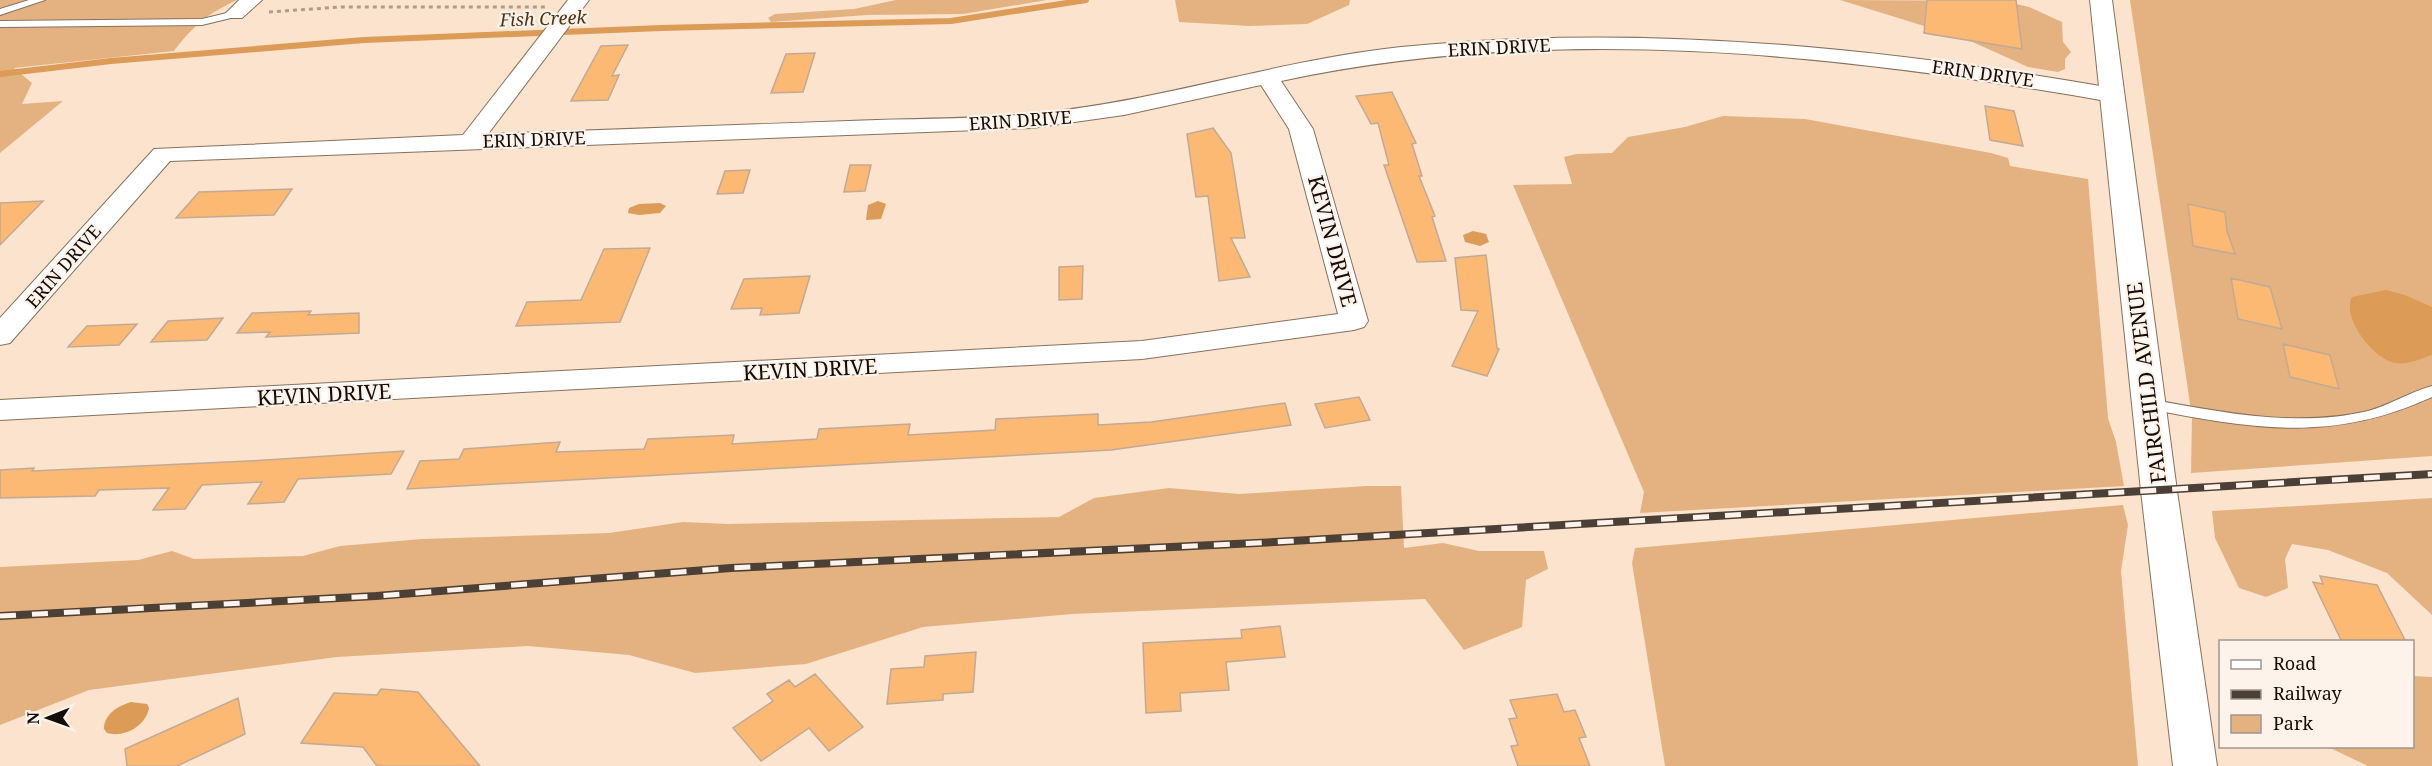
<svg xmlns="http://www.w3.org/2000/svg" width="2432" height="766" font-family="'Noto Serif',serif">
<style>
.green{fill:#e4b280}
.water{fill:#dc9b56}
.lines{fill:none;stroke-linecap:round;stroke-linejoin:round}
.stream{stroke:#dc9b56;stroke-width:6}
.building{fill:#fcb974;stroke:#c1aa95;stroke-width:1.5}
.lane-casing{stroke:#86715d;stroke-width:2}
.street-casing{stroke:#86715d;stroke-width:2}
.secondary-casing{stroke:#86715d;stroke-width:2}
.path{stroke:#af9c8b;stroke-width:3;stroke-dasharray:4 4;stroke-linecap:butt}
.lane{fill:#fff;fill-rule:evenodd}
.street{fill:#fff;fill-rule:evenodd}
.secondary{fill:#fff;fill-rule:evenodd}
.rail-casing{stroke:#4c4036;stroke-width:8}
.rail{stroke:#fdf3ea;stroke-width:5;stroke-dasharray:16;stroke-linecap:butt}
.labels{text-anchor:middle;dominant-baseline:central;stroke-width:4.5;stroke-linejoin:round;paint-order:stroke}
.far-water-label{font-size:18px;font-style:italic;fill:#4d3214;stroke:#fdf3ea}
.far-street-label{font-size:18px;fill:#140c05;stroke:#fdf3ea}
.street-label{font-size:21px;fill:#140c05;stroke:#fdf3ea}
</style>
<rect width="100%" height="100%" fill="#fbe3cd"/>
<path class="green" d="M 0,0 L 237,0 C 207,14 194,25 174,51 L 14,68 L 32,83 L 22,104 L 63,101 L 0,153 Z
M 896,0 L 1047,0 L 963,14 L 867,15 L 771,22 L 768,18 L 775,14 L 854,9 Z
M 1175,0 L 1350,0 L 1349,5 L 1307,24 L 1250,26 L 1179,22 Z
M 1840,0 L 2003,1 L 2029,7 L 2062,22 L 2063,42 L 2071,52 L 2065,59 L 2065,69 L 2058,72 L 2028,67 L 1966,39 Z
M 2130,0 L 2432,0 L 2432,456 L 2191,473 L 2192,417 Z
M 1723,116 L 1805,119 L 1991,153 L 2008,158 L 2010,166 L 2088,179 L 2108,418 L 2116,442 L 2124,486 L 1640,513 L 1644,492 L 1513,185 L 1572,184 L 1564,157 L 1576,154 L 1612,153 L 1628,137 L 1685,127 Z
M 1367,486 L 1401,486 L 1404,548 L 1443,543 L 1479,551 L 1544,551 L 1548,569 L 1526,580 L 1522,627 L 1464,650 L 1425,599 L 1072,614 L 923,627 L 806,664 L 695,673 L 629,655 L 528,646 L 337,657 L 89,690 L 0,725 L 0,567 L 138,560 L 172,551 L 194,559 L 303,556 L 340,546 L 422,539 L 609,533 L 683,522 L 728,524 L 1059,517 L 1094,498 L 1169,488 L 1239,494 Z
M 2432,498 L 2432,615 L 2387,573 L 2328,550 L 2292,544 L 2285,559 L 2288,588 L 2266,597 L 2239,588 L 2215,538 L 2212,511 Z
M 2123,505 L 2128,525 L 2121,571 L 2138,766 L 1665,766 L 1632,563 L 1635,548 Z
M 2413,676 L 2432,677 L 2432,766 L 2368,766 L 2328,747 L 2412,746 Z"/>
<path class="water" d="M 878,201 L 886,204 L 881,219 L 866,220 L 868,205 Z
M 660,203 L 666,206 L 660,213 L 639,215 L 628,213 L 629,208 L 639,204 Z
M 1473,231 L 1486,234 L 1489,242 L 1480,246 L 1465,242 L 1463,235 Z
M 2386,290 L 2405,295 L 2432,307 L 2432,355 C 2420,359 2408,365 2395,363 C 2373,359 2341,317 2352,297 Z
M 131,702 L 147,704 L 149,708 C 146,726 124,738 107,733 L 104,729 C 104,714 118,706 131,702 Z"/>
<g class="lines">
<path class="stream" d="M 0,74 L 111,61 L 364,40 L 661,28 L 951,21 L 1086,0"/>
</g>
<path class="building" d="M 1927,0 L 2016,0 L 2022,49 L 1924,33 Z
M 628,45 L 612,76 L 619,75 L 608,100 L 571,101 L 601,46 Z
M 815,53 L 803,92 L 771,93 L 786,54 Z
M 1392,92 L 1416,143 L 1412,144 L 1422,176 L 1419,176 L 1435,216 L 1432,217 L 1446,261 L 1417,262 L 1384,165 L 1389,165 L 1378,123 L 1371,124 L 1356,96 Z
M 1985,106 L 2014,111 L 2023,146 L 1990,140 Z
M 1213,128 L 1231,153 L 1245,238 L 1231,238 L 1250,277 L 1219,281 L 1208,196 L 1196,197 L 1187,134 Z
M 850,165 L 871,165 L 865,191 L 844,192 Z
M 750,170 L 743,193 L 717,194 L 725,171 Z
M 292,189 L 274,215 L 176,218 L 199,192 Z
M 43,201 L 0,245 L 0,203 Z
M 2188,204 L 2225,212 L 2227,231 L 2235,254 L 2193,246 Z
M 650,248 L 620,322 L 516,326 L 527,302 L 581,300 L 604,249 Z
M 1486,255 L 1497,348 L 1499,349 L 1487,376 L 1452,366 L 1478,311 L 1461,310 L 1455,258 Z
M 1083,266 L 1082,299 L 1059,300 L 1059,267 Z
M 810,276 L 799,313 L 760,315 L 762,308 L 731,309 L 744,279 Z
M 2231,278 L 2270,287 L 2282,329 L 2238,319 Z
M 311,311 L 308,315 L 359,313 L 359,333 L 266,337 L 270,332 L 237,333 L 252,313 Z
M 223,318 L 207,340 L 151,342 L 168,321 Z
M 137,324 L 119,345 L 68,347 L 87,326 Z
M 2283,344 L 2330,355 L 2339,389 L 2290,377 Z
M 1359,397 L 1370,420 L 1325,428 L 1315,404 Z
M 1285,403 L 1291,425 L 1111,450 L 407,489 L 420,461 L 459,459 L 464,449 L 560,442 L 556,452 L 644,449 L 648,439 L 734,435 L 732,444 L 817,439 L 819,429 L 910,424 L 908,435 L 995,430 L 996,419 L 1098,414 L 1098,425 L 1151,422 Z
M 404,451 L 391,474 L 298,479 L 284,502 L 248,504 L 262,482 L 202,485 L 185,509 L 153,510 L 169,488 L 99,490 L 95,496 L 0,498 L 0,470 L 34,468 L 32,471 L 249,461 Z
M 2320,576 L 2377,585 L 2406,642 L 2342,642 L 2313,582 L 2323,584 Z
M 1280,626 L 1285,657 L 1226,662 L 1229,690 L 1180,693 L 1181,711 L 1146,713 L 1143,643 L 1242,638 L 1241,630 Z
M 976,652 L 973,692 L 943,694 L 943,700 L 887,704 L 891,669 L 924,667 L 925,656 Z
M 815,674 L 863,727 L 829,751 L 809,728 L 761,761 L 733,728 L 773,701 L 767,694 L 789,680 L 795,687 Z
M 381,689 L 418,692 L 480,766 L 377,766 L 363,747 L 301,743 L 334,693 L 377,695 Z
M 1557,694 L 1564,712 L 1575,710 L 1586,737 L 1579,738 L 1590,766 L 1518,766 L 1511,746 L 1518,745 L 1509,719 L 1517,718 L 1510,700 Z
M 238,698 L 245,734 L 177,766 L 127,766 L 125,749 Z"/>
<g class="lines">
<defs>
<path id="lane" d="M 29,0 L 45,0 L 0,15 L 0,9 Z
M 235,11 L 240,14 L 239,16 L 202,25 L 0,27 L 0,21 L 202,19 Z
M 2432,386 L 2432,397 C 2332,443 2253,429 2149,409 L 2141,404 L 2149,399 C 2219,412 2297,428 2368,411 C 2390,405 2410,392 2432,386 Z"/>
<path id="street" d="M 239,0 L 262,0 L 242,18 L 228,18 L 225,14 Z
M 568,0 L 589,0 L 488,134 C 609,130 729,125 849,121 C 912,118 976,120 1038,113 C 1162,101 1278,60 1401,47 C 1640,23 1876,47 2112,88 L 2120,90 L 2123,95 L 2120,100 L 2112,102 C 1839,54 1555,22 1281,81 L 1313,129 L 1368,321 L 1364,327 L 1354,330 L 1142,359 L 0,420 L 0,400 L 1142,341 L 1338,314 L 1289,129 L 1261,85 L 1124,115 L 1032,128 L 170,161 L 10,343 L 0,345 L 0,318 L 154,149 L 463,135 Z"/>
<path id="secondary" d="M 2090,0 L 2112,0 L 2177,491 L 2217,766 L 2173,766 L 2141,491 Z"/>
</defs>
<use href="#lane" class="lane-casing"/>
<use href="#street" class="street-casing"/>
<use href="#secondary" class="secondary-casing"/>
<path class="path" d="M 269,12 L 341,7 L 546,7"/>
<use href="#lane" class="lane"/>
<use href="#street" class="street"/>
<use href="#secondary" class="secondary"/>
<defs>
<path id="rail" d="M 0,616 L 376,596 L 731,568 L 1275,542 L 2432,474"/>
</defs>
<use href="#rail" class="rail-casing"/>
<use href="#rail" class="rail"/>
</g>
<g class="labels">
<g class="far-water-label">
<text transform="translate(543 18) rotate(-2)">Fish Creek</text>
</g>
<g class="far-street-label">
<text transform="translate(1499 47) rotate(-3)">ERIN DRIVE</text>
<text transform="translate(1983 73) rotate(8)">ERIN DRIVE</text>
<text transform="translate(1020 120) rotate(-4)">ERIN DRIVE</text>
<text transform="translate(534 139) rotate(-2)">ERIN DRIVE</text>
<text transform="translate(63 266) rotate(-49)">ERIN DRIVE</text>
</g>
<g class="street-label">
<text transform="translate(1333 241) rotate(75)">KEVIN DRIVE</text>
<text transform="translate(810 369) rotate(-3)">KEVIN DRIVE</text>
<text transform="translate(2146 383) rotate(-97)">FAIRCHILD AVENUE</text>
<text transform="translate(324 394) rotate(-3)">KEVIN DRIVE</text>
</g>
</g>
<rect x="2219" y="640" width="195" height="108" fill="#fdf3ea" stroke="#a0978e" stroke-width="1.5"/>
<rect x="2231" y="660" width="30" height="9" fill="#ffffff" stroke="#a0978e" stroke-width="1.5"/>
<text x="2273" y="670" font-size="18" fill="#140c05">Road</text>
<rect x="2231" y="690" width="30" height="9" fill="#4c4036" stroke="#a0978e" stroke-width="1.5"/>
<text x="2273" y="700" font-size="18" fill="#140c05">Railway</text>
<rect x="2231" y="715" width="30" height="18" fill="#e4b280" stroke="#a0978e" stroke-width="1.5"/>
<text x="2273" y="730" font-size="18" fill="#140c05">Park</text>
<g transform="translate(48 718) rotate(269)" stroke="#fdf3ea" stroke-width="4.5" paint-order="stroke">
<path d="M0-4.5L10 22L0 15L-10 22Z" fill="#140c05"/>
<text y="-9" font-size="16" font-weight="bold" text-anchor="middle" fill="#140c05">N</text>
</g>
</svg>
